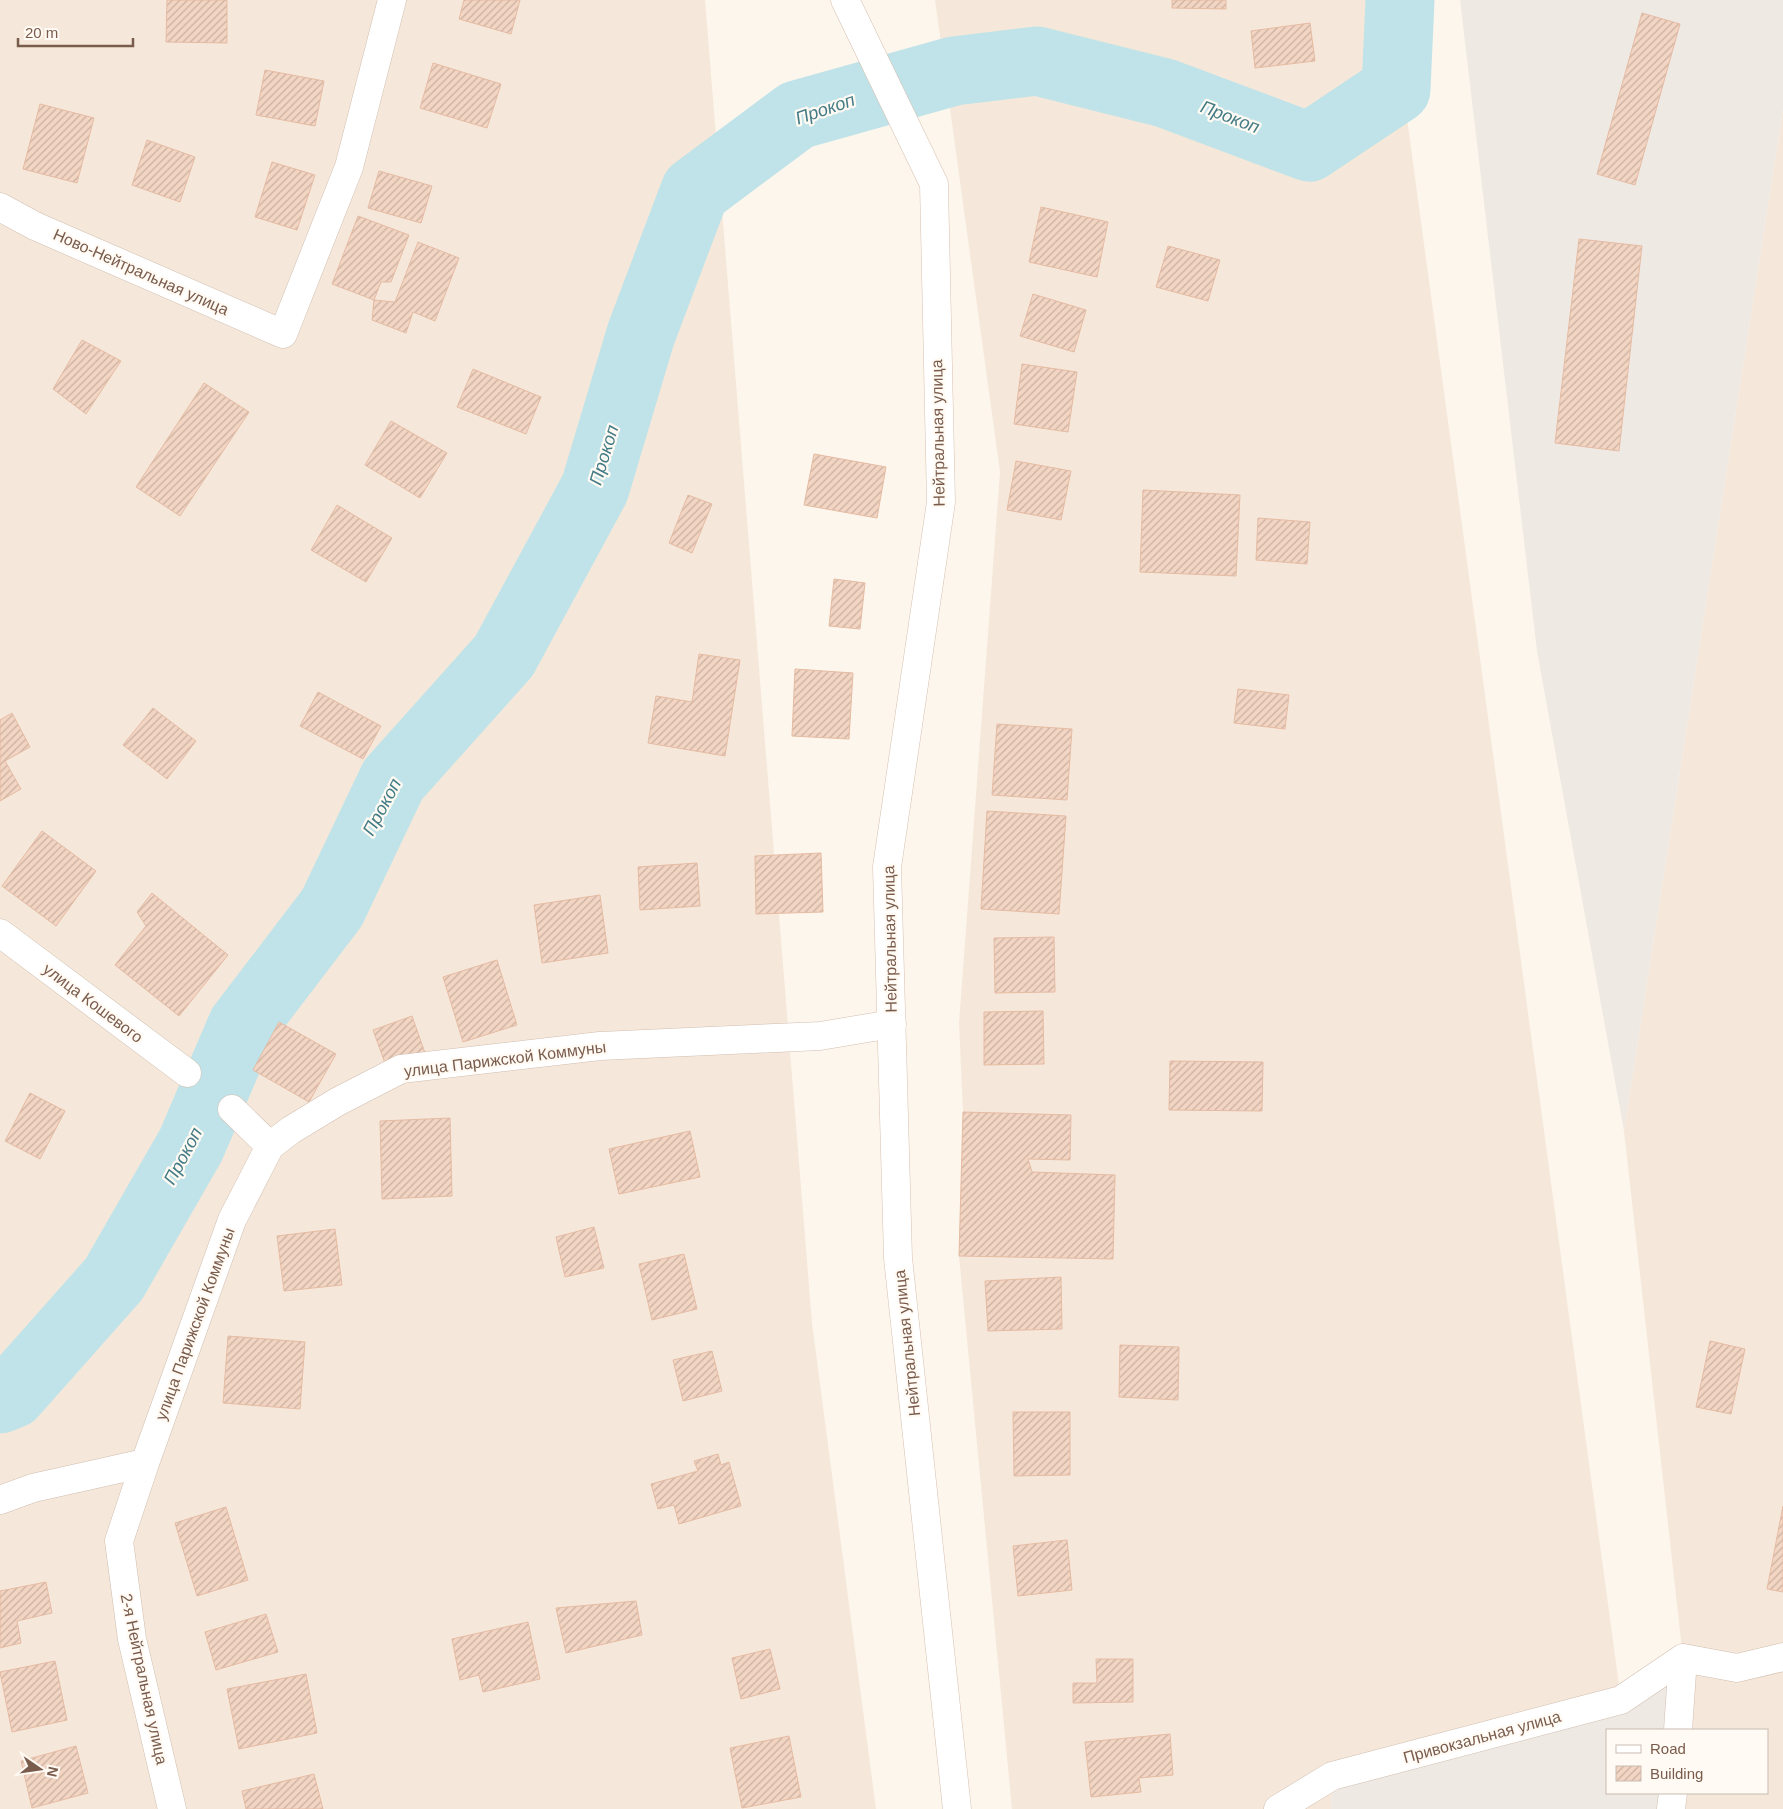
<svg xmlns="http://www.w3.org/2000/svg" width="1783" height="1809" font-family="Arial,sans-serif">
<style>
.residential{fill:#f5e8da}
.industrial{fill:#efe9e4}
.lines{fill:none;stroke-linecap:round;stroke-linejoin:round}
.river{stroke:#bfe3e8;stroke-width:69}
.building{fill:url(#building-hatch);stroke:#e6bba3}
.minor-casing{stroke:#d1beb0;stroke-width:29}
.secondary-casing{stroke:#d6c0b0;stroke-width:29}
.minor{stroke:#fff;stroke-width:28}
.secondary{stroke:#fff;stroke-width:28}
.labels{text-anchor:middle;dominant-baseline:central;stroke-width:4.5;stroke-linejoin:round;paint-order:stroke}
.street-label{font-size:16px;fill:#7a5c4d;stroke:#fffaf3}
.water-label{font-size:18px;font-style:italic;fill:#437c86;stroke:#fffaf3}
</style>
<defs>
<pattern id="building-hatch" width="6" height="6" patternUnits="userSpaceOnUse" patternTransform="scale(1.25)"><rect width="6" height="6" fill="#f3d5c3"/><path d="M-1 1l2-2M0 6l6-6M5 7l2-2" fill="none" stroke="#cab0a1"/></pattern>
</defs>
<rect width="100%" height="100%" fill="#fdf6ec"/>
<path class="residential" d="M 0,0 L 705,0 L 812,1323 L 876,1809 L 0,1809 Z
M 935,0 L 1391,0 L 1621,1700 L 1332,1776 L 1331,1809 L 1012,1809 L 959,1256 L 963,1112 L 959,1023 L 1000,472 Z
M 1783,109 L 1783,1809 L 1671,1809 L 1673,1793 L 1767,1793 L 1767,1730 L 1678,1730 L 1683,1658 L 1624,1131 Z"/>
<path class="industrial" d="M 1460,0 L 1783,0 L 1783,109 L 1624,1131 L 1537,651 Z
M 1683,1658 L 1678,1730 L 1607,1730 L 1607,1793 L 1673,1793 L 1671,1809 L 1331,1809 L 1332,1776 L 1621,1700 Z"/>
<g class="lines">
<path class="river" d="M 0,1399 L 12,1394 L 114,1279 L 191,1145 L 242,1026 L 332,908 L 393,780 L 504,656 L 595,488 L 641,334 L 695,191 L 797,115 L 954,71 L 1037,61 L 1165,93 L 1309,147 L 1396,89 L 1400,0"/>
</g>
<path class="building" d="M 167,0 L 227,0 L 227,43 L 166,42 Z
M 464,0 L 520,0 L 511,34 L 459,19 Z
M 1172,0 L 1226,0 L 1226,9 L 1172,8 Z
M 1642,13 L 1680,24 L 1635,185 L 1597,174 Z
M 1310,23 L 1315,61 L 1255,68 L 1251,31 Z
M 433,63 L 501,84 L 487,128 L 420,108 Z
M 265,70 L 324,81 L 315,126 L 256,115 Z
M 40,104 L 94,118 L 77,183 L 23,169 Z
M 147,140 L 195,157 L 180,202 L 132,185 Z
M 272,162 L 315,175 L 297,230 L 255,217 Z
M 379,171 L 432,186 L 421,223 L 368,208 Z
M 1041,207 L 1108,222 L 1097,277 L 1029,262 Z
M 358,216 L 409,235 L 391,282 L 381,282 L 374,300 L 332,284 Z
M 1579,239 L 1642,246 L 1619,451 L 1555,443 Z
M 418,242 L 459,258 L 435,321 L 413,312 L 406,333 L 372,320 L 374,300 L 395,302 Z
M 1168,246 L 1220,260 L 1208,301 L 1156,287 Z
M 1033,294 L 1086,310 L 1074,352 L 1020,336 Z
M 82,340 L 121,361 L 86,414 L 53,389 Z
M 1022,364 L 1077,372 L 1068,432 L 1014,424 Z
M 473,369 L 541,397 L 526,434 L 457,407 Z
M 204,383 L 249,412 L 180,516 L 136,487 Z
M 391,421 L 447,453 L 420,498 L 365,465 Z
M 814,454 L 886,467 L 877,518 L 804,505 Z
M 1016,461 L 1071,471 L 1061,520 L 1007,510 Z
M 1143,490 L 1240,495 L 1236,576 L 1140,572 Z
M 688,495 L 712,504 L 692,553 L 669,543 Z
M 337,505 L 392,538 L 366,582 L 311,550 Z
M 1258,518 L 1310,522 L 1307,564 L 1256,560 Z
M 834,579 L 865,583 L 860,629 L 829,626 Z
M 699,654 L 740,660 L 725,756 L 648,743 L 656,696 L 692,702 Z
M 795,669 L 853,673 L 849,739 L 792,736 Z
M 1238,689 L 1289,695 L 1285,729 L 1234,723 Z
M 318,692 L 381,726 L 363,759 L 300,726 Z
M 153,708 L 196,741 L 167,779 L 123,745 Z
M 12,713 L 30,747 L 5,761 L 21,789 L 0,801 L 0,720 Z
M 997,724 L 1072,729 L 1067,800 L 992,795 Z
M 987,811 L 1066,816 L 1059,914 L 981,909 Z
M 42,831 L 96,871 L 56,926 L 2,886 Z
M 821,853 L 823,912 L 756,914 L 755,856 Z
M 697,863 L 700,906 L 640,910 L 638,867 Z
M 152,893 L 228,955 L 179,1016 L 115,965 L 146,926 L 137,912 Z
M 600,895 L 608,953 L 542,963 L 534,905 Z
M 1054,937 L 1055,992 L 995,993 L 994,938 Z
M 497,960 L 517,1025 L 463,1042 L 443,977 Z
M 1043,1011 L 1044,1064 L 984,1065 L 984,1012 Z
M 412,1016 L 425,1053 L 386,1066 L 373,1030 Z
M 279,1022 L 336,1054 L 309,1102 L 253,1070 Z
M 1170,1061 L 1263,1062 L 1262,1111 L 1169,1110 Z
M 30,1093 L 65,1111 L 40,1159 L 5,1141 Z
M 963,1112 L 1071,1115 L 1070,1160 L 1028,1159 L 1032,1172 L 1115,1175 L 1113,1259 L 959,1256 Z
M 450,1118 L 452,1196 L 382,1199 L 380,1121 Z
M 690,1131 L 700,1177 L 619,1194 L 609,1149 Z
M 594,1227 L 604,1268 L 565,1277 L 556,1237 Z
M 335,1229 L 342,1285 L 284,1291 L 277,1236 Z
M 684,1254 L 697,1309 L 652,1320 L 639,1264 Z
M 1061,1277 L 1062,1329 L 988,1331 L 985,1281 Z
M 228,1336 L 305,1342 L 300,1409 L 223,1403 Z
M 1710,1341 L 1745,1349 L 1731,1414 L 1696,1407 Z
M 1120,1345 L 1179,1347 L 1178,1400 L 1119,1397 Z
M 712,1351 L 722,1391 L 683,1401 L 673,1360 Z
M 1013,1412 L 1070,1412 L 1070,1475 L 1014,1476 Z
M 718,1454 L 721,1465 L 729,1462 L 741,1506 L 679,1524 L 674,1505 L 658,1509 L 651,1484 L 698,1471 L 694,1461 Z
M 1783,1506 L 1783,1592 L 1767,1589 Z
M 226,1507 L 248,1580 L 197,1596 L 175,1523 Z
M 1067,1540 L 1072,1590 L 1018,1596 L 1013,1546 Z
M 46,1582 L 52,1613 L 17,1621 L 21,1643 L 0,1648 L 0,1591 Z
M 636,1601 L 642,1635 L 566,1653 L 556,1608 Z
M 266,1614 L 278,1652 L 216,1670 L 205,1632 Z
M 528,1622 L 540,1679 L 483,1692 L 479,1675 L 460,1680 L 452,1639 Z
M 770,1649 L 780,1689 L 741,1699 L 732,1658 Z
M 1096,1659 L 1133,1659 L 1133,1702 L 1073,1703 L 1073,1683 L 1097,1683 Z
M 55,1661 L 67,1720 L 12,1732 L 0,1672 Z
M 306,1674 L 317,1733 L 239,1749 L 227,1689 Z
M 1170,1734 L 1173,1775 L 1139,1778 L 1141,1792 L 1091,1797 L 1085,1742 Z
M 789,1736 L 801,1797 L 742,1808 L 730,1748 Z
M 76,1746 L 88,1793 L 32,1808 L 21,1761 Z
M 314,1774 L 323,1809 L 246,1809 L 242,1791 Z"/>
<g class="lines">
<defs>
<path id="minor" d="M 0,207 L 35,226 L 283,334 L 349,167 L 392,0
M 0,933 L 187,1073
M 232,1109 L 270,1146
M 145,1463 L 119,1541 L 132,1639 L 172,1809
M 0,1500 L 33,1488 L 145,1463 L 232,1220 L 270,1146 L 291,1130 L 337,1102 L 401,1069 L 600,1046 L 820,1036 L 892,1024
M 1678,1730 L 1683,1658
M 1278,1809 L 1332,1776 L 1621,1700 L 1683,1658 L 1737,1668 L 1783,1657
M 1671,1809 L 1673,1793"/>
<path id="secondary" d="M 845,0 L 934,184 L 941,502 L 887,867 L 898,1258 L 957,1809"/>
</defs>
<use href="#minor" class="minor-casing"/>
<use href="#secondary" class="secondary-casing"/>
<use href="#minor" class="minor"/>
<use href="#secondary" class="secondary"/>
</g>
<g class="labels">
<g class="street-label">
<text transform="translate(141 272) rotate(24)">Ново-Нейтральная улица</text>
<text transform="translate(938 433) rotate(-91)">Нейтральная улица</text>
<text transform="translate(890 939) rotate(-91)">Нейтральная улица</text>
<text transform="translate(93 1003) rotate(37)">улица Кошевого</text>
<text transform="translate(505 1059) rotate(-7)">улица Парижской Коммуны</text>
<text transform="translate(195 1324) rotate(-70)">улица Парижской Коммуны</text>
<text transform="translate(907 1343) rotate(-96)">Нейтральная улица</text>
<text transform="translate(144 1679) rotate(78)">2-я Нейтральная улица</text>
<text transform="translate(1482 1737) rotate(-15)">Привокзальная улица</text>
</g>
<g class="water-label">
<text transform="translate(825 109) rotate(-19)">Прокоп</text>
<text transform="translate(1230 117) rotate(21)">Прокоп</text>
<text transform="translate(604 455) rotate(-73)">Прокоп</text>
<text transform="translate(382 807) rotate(-62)">Прокоп</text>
<text transform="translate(183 1156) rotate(-62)">Прокоп</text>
</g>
</g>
<rect x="1606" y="1729" width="162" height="65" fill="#fffaf3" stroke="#cabbb1"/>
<rect x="1616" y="1745" width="25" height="8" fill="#ffffff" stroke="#cabbb1"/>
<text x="1650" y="1754" font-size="15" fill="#7a5c4d">Road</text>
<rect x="1616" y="1766" width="25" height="15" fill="url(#building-hatch)" stroke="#cabbb1"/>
<text x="1650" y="1779" font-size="15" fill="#7a5c4d">Building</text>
<g transform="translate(40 1769) rotate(103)" stroke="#fffaf3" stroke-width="4" paint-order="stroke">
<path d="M0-4L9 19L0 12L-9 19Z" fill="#7a5c4d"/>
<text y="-8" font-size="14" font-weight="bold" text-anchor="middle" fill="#7a5c4d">N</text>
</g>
<path d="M18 38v8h115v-8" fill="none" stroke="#7a5c4d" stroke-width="2.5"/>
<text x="25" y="38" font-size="15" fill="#7a5c4d" stroke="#fffaf3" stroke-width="4" paint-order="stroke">20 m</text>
</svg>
